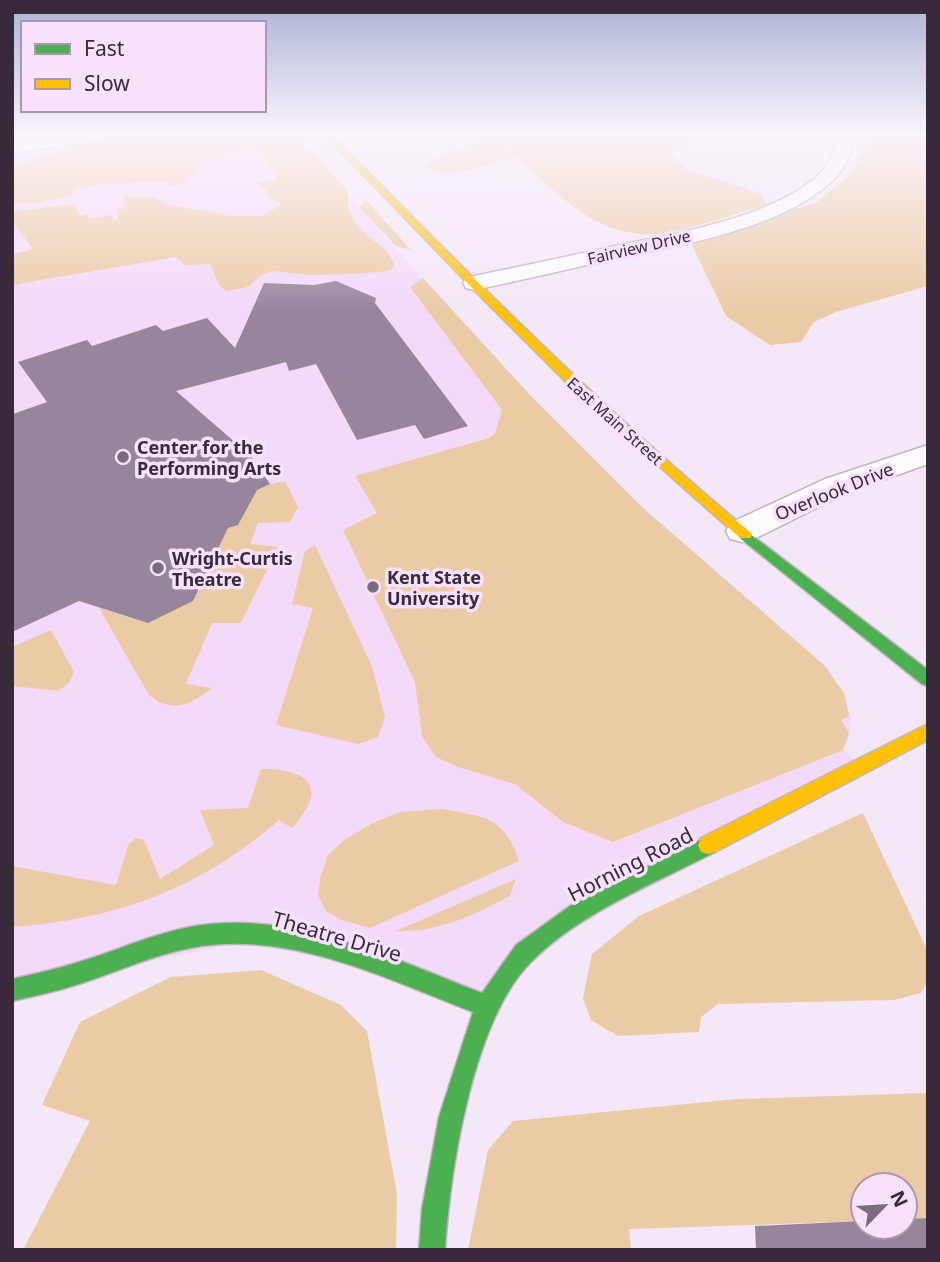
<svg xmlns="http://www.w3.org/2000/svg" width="940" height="1262" font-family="'Noto Sans',sans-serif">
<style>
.built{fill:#f3dafa}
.green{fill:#ebcba6}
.building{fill:#96859b}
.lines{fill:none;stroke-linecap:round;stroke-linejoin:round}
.street-casing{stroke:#c1b4c4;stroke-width:3}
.fast-casing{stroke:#c1b4c4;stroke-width:3}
.slow-casing{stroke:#c1b4c4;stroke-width:3}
.street{fill:#fdfbfe;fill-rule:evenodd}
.fast{fill:#4caf50;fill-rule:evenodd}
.slow{fill:#ffc107;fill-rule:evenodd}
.poi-dot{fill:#7a6c7d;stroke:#f8e1fd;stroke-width:2.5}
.labels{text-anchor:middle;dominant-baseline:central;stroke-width:7;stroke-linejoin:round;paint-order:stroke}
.far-street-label{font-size:16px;fill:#38293b;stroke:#f8e1fd}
.poi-label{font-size:18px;font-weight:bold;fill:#38293b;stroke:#f8e1fd;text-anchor:start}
.street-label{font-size:18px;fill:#38293b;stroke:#f8e1fd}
.near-street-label{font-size:21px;fill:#38293b;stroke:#f8e1fd}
</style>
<rect width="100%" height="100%" fill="#f4e7f7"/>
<path class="built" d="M 12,135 L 295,135 L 410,265 L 531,396 L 643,508 L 825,666 L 844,693 L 852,722 L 843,750 L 863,767 L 596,904 L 486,1006 L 272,936 L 12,990 Z"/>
<path class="green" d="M 127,135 L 297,135 L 346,189 C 350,196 347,198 348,205 C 349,213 356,224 362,230 C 372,242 393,250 394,267 L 388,271 L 354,274 L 309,275 L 272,271 L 260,276 L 248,287 L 226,291 L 219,285 L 210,264 L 185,265 L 176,257 L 12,285 L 12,255 L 33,249 L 15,225 L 12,225 L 12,212 L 74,204 L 80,216 L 89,214 L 90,218 L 112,215 L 113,221 L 119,217 L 117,209 L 125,208 L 123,202 L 125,197 L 154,197 L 165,204 L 231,216 L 263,216 L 282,204 L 270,198 L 265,189 L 257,183 L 276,179 L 277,175 L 260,153 L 250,154 L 248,151 L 223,155 L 210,163 L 207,160 L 192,168 L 198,169 L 183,181 L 186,184 L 170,186 L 166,182 L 101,184 L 73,189 L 73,195 L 34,203 L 12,203 L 12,167 L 70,147 Z
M 488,135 L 694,135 L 671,153 L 686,169 L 762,194 L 767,205 C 733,214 698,228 663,233 C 603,243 555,193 516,156 C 490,163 447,183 423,165 Z
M 868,135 L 928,135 L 928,286 L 836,312 L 814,322 L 801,342 L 770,345 L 726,316 L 691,243 L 817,202 L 851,174 L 869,139 Z
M 366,200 L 411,250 L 396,246 L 359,207 Z
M 423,278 L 531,396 L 643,508 L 825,666 L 844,693 L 849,716 L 841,720 L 849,733 L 843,750 L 613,842 L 563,822 L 515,784 L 458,767 L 436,757 L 422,736 L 415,682 L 343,530 L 377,513 L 355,476 L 486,439 L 495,434 L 502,410 L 410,287 Z
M 285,481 L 298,507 L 290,522 L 258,523 L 250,544 L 278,547 L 241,623 L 212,623 L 186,684 L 212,688 C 190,705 173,714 149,695 L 99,608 L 148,623 L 193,601 L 228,528 L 238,525 L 245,511 L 244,495 L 270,484 Z
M 315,545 L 372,666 L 385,717 L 378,737 L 358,744 L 276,725 L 313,608 L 292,604 L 305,551 Z
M 51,630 L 74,672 L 69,683 L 58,691 L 12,686 L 12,647 Z
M 261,769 C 310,769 329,788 292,828 L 279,820 C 198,890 118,919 12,927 L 12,866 L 116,885 L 128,845 L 136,838 L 144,840 L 160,879 L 214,845 L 200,810 L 248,808 Z
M 443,809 C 485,817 504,816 519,861 L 370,928 L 342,920 L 326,911 L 318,895 L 321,875 L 328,855 L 343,841 L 371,824 L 400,812 Z
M 863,813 L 928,952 L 928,980 L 921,993 L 894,1000 L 718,1004 L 701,1017 L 699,1032 L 618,1036 L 591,1020 L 583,998 L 592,954 L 639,916 Z
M 516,879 L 510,896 C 473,916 439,932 396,931 Z
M 261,970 L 341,1005 L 367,1031 L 397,1194 L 396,1250 L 23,1250 L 90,1121 L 42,1105 L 80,1022 L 171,977 Z
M 928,1093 L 928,1218 L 905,1219 L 905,1185 L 863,1185 L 863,1221 L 629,1229 L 631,1250 L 468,1250 L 488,1150 L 513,1121 L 737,1099 Z"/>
<path class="building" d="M 336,281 L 376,298 L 375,303 L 468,426 L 424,439 L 415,425 L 357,440 L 316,364 L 289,371 L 286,362 L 176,391 L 252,457 L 270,484 L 257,490 L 238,525 L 228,528 L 193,601 L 148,623 L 79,601 L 12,632 L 13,414 L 47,402 L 18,362 L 87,340 L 92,346 L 156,325 L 163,331 L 207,318 L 235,348 L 264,283 L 314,285 Z
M 928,1218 L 928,1250 L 756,1250 L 755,1226 L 863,1221 L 863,1227 L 905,1227 L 905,1219 Z"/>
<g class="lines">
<defs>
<path id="street" d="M 67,135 L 110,135 L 102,140 L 12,153 L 12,143 Z
M 332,135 L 379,135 L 371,140 L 326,144 L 324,140 Z
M 840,135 L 856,135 C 850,157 843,174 824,188 C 767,233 673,246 604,261 C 561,271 517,281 474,290 L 466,288 L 463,283 L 466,278 L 474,276 C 518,267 561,258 605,248 C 667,235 763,220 813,180 C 828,167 834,154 840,135 Z
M 928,445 L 928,464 L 847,493 L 754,539 L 742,542 L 730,539 L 726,531 L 730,523 L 825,479 Z"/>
<path id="fast" d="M 745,530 L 928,670 L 928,686 L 922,684 L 740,538 L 738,535 L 740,532 Z
M 708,836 L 715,838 L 718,845 L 715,852 C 654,884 583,911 533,960 C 473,1017 450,1170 445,1250 L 419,1250 L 422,1209 L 439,1117 L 473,1012 C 385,978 288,929 191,948 C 152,955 117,972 79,984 C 57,991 35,996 12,1001 L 12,979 C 35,974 57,969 79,962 C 116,951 152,934 190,927 C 290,908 391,958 482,993 L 516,945 L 570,906 Z"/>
<path id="slow" d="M 325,135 L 332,135 C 467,273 602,409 750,532 L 752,535 L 750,538 L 740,538 L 578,394 L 476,292 Z
M 928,724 L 928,740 L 715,852 L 708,854 L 701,852 L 698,845 L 701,838 Z"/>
</defs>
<use href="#street" class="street-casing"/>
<use href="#fast" class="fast-casing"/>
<use href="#slow" class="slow-casing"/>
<use href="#street" class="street"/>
<use href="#fast" class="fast"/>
<use href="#slow" class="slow"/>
</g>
<linearGradient id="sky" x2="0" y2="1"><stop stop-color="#acb3d4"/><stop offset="0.43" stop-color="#faf4fb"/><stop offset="1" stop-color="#faf4fb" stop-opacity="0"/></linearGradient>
<rect width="940" height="312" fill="url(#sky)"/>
<g class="poi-dot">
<circle cx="123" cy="457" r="7"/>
<circle cx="158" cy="568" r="7"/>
<circle cx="373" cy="587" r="7"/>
</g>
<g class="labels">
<g class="far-street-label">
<text transform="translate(639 247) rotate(-13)">Fairview Drive</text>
<text transform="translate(615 421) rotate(42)">East Main Street</text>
</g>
<g class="poi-label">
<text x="137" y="447">Center for the<tspan x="137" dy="21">Performing Arts</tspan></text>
<text x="172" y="558">Wright-Curtis<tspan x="172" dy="21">Theatre</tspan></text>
<text x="387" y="577">Kent State<tspan x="387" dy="21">University</tspan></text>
</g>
<g class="street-label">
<text transform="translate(834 491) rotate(-22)">Overlook Drive</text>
</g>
<g class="near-street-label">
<text transform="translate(630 864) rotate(-27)">Horning Road</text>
<text transform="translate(337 936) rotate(16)">Theatre Drive</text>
</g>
</g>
<rect width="940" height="1262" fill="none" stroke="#38293b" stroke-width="28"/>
<rect x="21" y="21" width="245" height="91" fill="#f8e1fd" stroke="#ab97af" stroke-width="2"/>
<rect x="35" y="44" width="35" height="10" fill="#4caf50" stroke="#ab97af" stroke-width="2"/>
<text x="84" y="56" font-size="21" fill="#38293b">Fast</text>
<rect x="35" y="79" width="35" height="10" fill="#ffc107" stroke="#ab97af" stroke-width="2"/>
<text x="84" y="91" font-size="21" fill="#38293b">Slow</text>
<g transform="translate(884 1206) rotate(65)"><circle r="33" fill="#f8e1fd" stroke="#ab97af" stroke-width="2"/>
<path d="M0-5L12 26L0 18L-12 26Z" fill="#7a6c7d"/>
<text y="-10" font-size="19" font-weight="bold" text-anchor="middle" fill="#38293b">N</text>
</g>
</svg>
